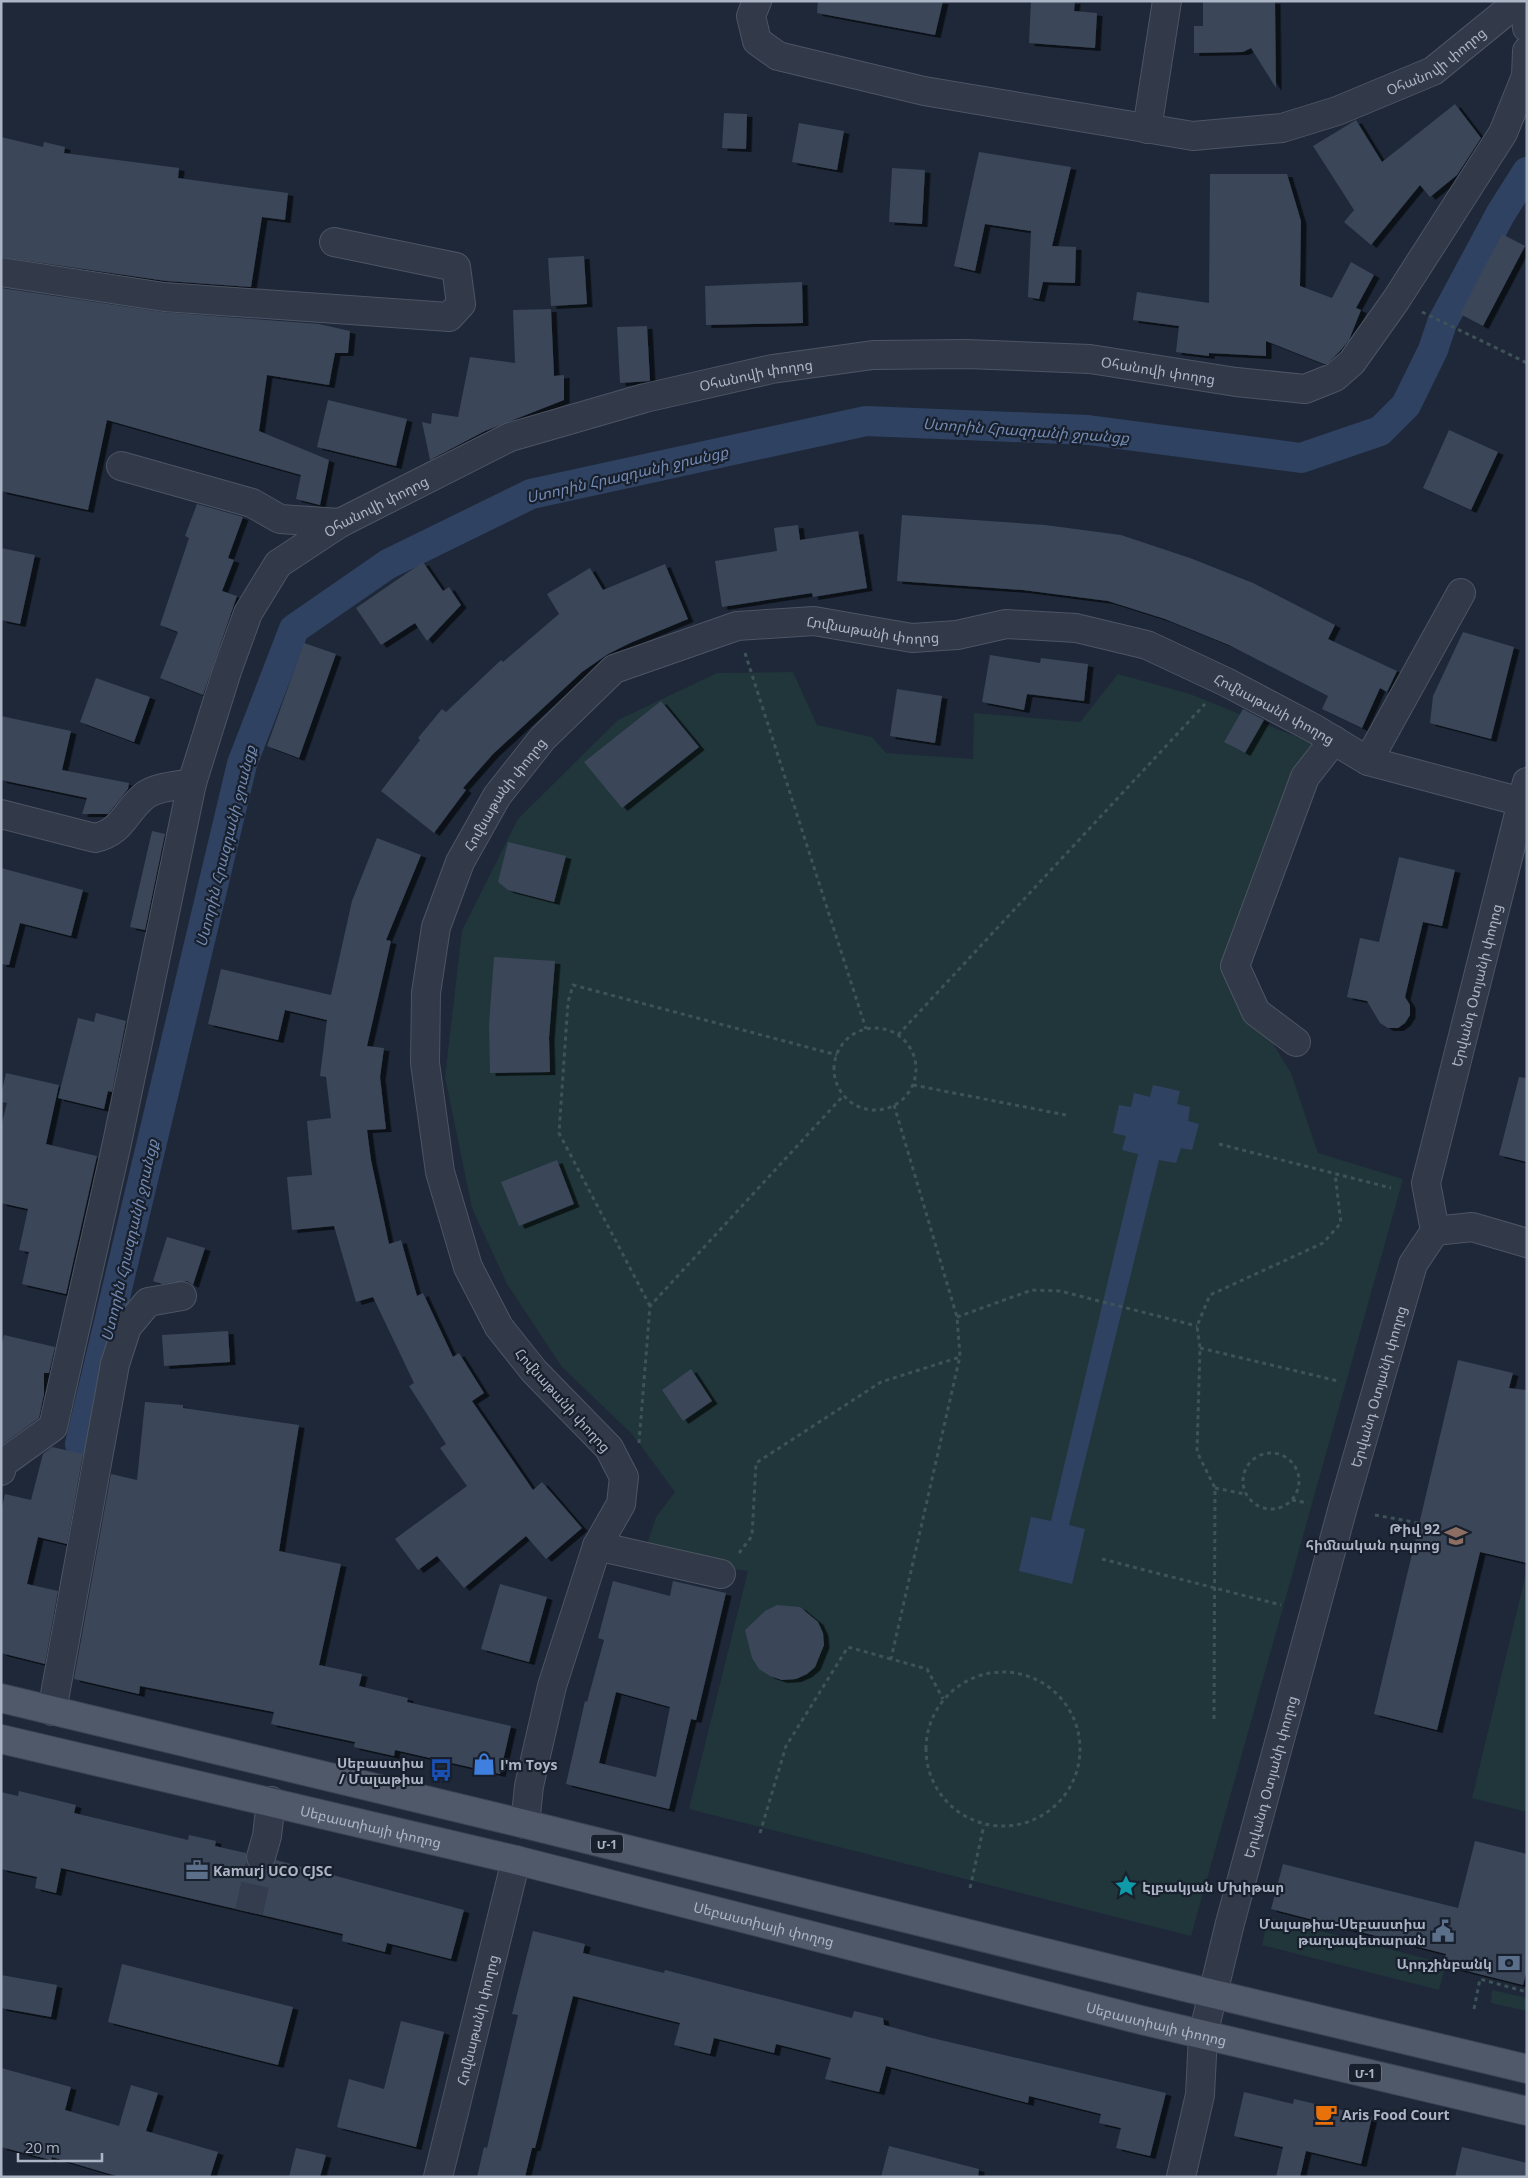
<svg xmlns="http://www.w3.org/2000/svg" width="1528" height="2178" font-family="'Open Sans','Noto Sans Armenian',sans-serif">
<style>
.green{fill:#20363a}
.water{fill:#304261}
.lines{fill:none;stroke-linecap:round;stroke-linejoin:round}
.canal{stroke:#304261;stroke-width:30}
.building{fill:#3a4659;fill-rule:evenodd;filter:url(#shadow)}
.minor-tunnel{stroke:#333d4e;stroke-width:28;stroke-dasharray:28 14;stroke-linecap:butt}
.minor-casing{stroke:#4d5564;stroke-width:30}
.major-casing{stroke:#3c4453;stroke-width:30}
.path{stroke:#3e5357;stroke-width:3;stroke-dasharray:4 4;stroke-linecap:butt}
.minor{stroke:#323a49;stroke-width:28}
.major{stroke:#505969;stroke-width:28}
.labels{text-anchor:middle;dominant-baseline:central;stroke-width:4.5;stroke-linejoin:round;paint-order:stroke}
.shield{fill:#18202d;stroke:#808898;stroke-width:1}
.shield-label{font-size:12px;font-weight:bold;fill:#acb5c6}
.street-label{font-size:14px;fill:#acb5c6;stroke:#18202d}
.poi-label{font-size:14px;font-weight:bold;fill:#acb5c6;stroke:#18202d;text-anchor:end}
.water-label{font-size:15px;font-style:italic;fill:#7289b1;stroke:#18202d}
</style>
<defs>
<filter id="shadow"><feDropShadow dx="5.5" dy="3" stdDeviation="0" flood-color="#0009"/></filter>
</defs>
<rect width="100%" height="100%" fill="#1e2839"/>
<path class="green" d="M 793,672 L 817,725 L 872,737 L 886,753 L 973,759 L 974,713 L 1080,722 L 1118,674 L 1190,694 L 1314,744 L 1231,938 L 1225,966 L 1291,1073 L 1318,1153 L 1403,1179 L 1191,1936 L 689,1809 L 748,1571 L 685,1562 L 646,1548 L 656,1517 L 675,1492 L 633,1435 L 562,1367 L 507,1284 L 472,1208 L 445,1077 L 462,931 L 518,819 L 618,720 L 717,673 Z
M 1527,1569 L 1527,1812 L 1472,1798 Z
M 1268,1917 L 1446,1964 L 1439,1990 L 1262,1945 Z
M 1492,1990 L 1527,1998 L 1527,2011 L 1491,2003 Z"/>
<path class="water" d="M 1153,1085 L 1180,1091 L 1177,1104 L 1190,1107 L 1188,1121 L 1199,1124 L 1192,1150 L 1181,1148 L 1176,1163 L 1159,1160 L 1069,1525 L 1085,1529 L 1072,1584 L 1019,1571 L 1031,1517 L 1051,1521 L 1138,1154 L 1122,1150 L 1126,1136 L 1113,1133 L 1119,1105 L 1131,1107 L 1134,1093 L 1150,1097 Z"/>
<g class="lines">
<path class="canal" d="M 80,1444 L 242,764 L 294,629 L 388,564 L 531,494 L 866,421 L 1088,430 L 1301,458 L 1380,431 L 1406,405 L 1433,350 L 1442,323 L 1501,213 L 1527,172"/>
</g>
<path class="building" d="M 818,1 L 943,1 L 935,35 L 817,13 Z
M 1031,1 L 1075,1 L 1074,11 L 1097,13 L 1095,48 L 1029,43 Z
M 1203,1 L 1275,1 L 1276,88 L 1251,48 L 1243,52 L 1194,53 L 1194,26 L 1203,26 Z
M 1455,104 L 1481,138 L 1457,175 L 1430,197 L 1420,185 L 1371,245 L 1344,222 L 1354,210 L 1313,146 L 1356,120 L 1382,162 Z
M 724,113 L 747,114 L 746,149 L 722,148 Z
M 799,123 L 844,131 L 837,170 L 792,162 Z
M 1,137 L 43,147 L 44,142 L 65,147 L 64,153 L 179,168 L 178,178 L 288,193 L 285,220 L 262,217 L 251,287 L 166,281 L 1,257 Z
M 979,152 L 1071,167 L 1052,246 L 1076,247 L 1075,283 L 1043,282 L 1039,299 L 1028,297 L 1031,231 L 985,224 L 975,271 L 954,266 Z
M 892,168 L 925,170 L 922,224 L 889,222 Z
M 1210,174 L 1287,174 L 1301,221 L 1300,286 L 1332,298 L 1351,262 L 1374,275 L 1356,308 L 1361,310 L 1349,340 L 1340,351 L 1327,364 L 1324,364 L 1266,341 L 1266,356 L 1209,353 L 1209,356 L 1176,352 L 1179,326 L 1133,320 L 1137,292 L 1209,303 Z
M 1502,234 L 1525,246 L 1483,326 L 1460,314 Z
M 584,256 L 587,304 L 551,306 L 548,258 Z
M 802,282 L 803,323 L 706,325 L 705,286 Z
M 1,288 L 162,312 L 319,324 L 350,331 L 348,353 L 335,353 L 329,385 L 267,375 L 259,431 L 329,460 L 320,505 L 296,499 L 301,475 L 107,420 L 88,510 L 1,491 Z
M 551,309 L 554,376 L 564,375 L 564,400 L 485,431 L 430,460 L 422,422 L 431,424 L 432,413 L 458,417 L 470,357 L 515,363 L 513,310 Z
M 647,326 L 650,381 L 620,383 L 617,327 Z
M 328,400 L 407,419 L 396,466 L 317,447 Z
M 1449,430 L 1498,452 L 1471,510 L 1423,488 Z
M 197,504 L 243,517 L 228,558 L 234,560 L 222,591 L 237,596 L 203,695 L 160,678 L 178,632 L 160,625 L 189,538 L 185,536 Z
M 902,515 L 1045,525 L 1121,535 L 1190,558 L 1253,583 L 1335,625 L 1328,639 L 1397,671 L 1387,692 L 1380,688 L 1362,728 L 1322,709 L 1328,696 L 1229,645 L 1165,619 L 1108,601 L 1023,590 L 897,581 Z
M 798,525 L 800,540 L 858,531 L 867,588 L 813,597 L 812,593 L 722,607 L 715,561 L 777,551 L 774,528 Z
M 1,548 L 35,555 L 20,624 L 1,620 Z
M 423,562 L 443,591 L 449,587 L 461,605 L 427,641 L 415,623 L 381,645 L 356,608 Z
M 665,564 L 688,619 L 630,643 L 608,654 L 582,672 L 493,754 L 463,788 L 466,790 L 434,833 L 381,791 L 420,740 L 418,738 L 442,709 L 446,712 L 501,660 L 503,662 L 559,614 L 547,594 L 590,568 L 603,590 Z
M 1463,632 L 1514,647 L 1491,739 L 1430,723 L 1433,696 Z
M 304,643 L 336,654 L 299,758 L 267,746 Z
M 990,655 L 1040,663 L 1041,658 L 1088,664 L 1084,701 L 1027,694 L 1024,710 L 982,702 Z
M 96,678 L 150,697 L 134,742 L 80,722 Z
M 897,689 L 942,696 L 935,743 L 890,736 Z
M 661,701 L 699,747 L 622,808 L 584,762 Z
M 1243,709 L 1264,720 L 1245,753 L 1224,742 Z
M 1,716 L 71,731 L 62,770 L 129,783 L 128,789 L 108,814 L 82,814 L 87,798 L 1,780 Z
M 152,831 L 165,834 L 145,930 L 130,927 Z
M 377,838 L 421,855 L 386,940 L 391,941 L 367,1046 L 384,1048 L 380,1077 L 386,1129 L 367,1130 L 371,1160 L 389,1244 L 401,1240 L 417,1296 L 423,1293 L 453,1357 L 459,1353 L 484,1393 L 472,1401 L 533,1490 L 542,1482 L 582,1528 L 546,1559 L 526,1536 L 464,1588 L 437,1556 L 418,1570 L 395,1539 L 467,1486 L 440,1448 L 446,1444 L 409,1386 L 414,1383 L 373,1297 L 356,1302 L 334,1226 L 292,1230 L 287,1177 L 312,1175 L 307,1121 L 331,1118 L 326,1077 L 320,1076 L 327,1020 L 285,1010 L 278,1040 L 208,1024 L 221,969 L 331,995 L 352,901 Z
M 508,842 L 566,856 L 554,902 L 508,890 L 498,882 Z
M 1399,857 L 1455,870 L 1442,926 L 1423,922 L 1405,997 L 1410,1005 L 1410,1015 L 1405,1023 L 1398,1028 L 1388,1028 L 1380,1023 L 1367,1001 L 1347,997 L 1360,938 L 1379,942 Z
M 1,868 L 83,890 L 71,936 L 20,923 L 9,965 L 1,964 Z
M 494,957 L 555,961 L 549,1038 L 550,1072 L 490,1073 L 489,1025 Z
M 96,1013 L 126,1021 L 112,1092 L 108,1091 L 104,1109 L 58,1098 L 78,1018 L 94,1022 Z
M 6,1073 L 59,1085 L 46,1144 L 97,1156 L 66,1294 L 22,1284 L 29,1252 L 19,1250 L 28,1209 L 1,1203 L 1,1127 L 7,1103 L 1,1102 L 1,1095 Z
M 1519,1077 L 1527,1078 L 1527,1162 L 1499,1155 Z
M 557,1160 L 574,1204 L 519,1226 L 501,1182 Z
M 167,1237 L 205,1248 L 193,1285 L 187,1281 L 162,1284 L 153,1281 Z
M 228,1331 L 230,1362 L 164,1366 L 162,1335 Z
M 4,1335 L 55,1347 L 49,1373 L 44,1373 L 44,1394 L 39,1418 L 2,1445 L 1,1348 Z
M 1458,1360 L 1513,1373 L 1509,1388 L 1527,1390 L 1527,1563 L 1480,1552 L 1437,1730 L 1374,1714 Z
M 691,1369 L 712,1401 L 683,1421 L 662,1390 Z
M 145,1402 L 183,1405 L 183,1408 L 299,1425 L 279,1551 L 341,1564 L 319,1665 L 362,1674 L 359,1686 L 408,1698 L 407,1702 L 511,1726 L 500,1774 L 395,1750 L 394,1756 L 354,1747 L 355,1742 L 271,1724 L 274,1712 L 140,1686 L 139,1694 L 74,1679 L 111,1474 L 137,1480 Z
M 52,1447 L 83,1454 L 67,1544 L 38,1537 L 27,1584 L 58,1591 L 45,1664 L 1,1653 L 1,1511 L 5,1494 L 31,1500 L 43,1454 Z
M 613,1581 L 670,1596 L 673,1581 L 726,1593 L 696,1720 L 691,1719 L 669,1809 L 566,1784 L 585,1701 L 587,1702 L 604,1640 L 598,1638 ZM 616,1692 L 670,1707 L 656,1777 L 599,1763 Z
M 500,1584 L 547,1597 L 529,1662 L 481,1649 Z
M 777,1605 L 800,1607 L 818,1622 L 823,1633 L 824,1645 L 815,1667 L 807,1674 L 796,1679 L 782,1680 L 770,1676 L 759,1669 L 752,1658 L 745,1630 L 765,1611 Z
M 19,1791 L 76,1805 L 74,1813 L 188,1840 L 189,1835 L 216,1841 L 215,1846 L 246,1853 L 246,1860 L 249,1867 L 257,1872 L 264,1872 L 271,1869 L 276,1860 L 464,1910 L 451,1959 L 387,1943 L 385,1952 L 342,1941 L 343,1934 L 61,1868 L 56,1893 L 35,1888 L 37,1877 L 1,1869 L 1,1792 L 18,1796 Z
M 1475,1841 L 1527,1854 L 1527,1969 L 1523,1985 L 1443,1965 L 1446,1954 L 1271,1909 L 1283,1864 L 1458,1908 Z
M 533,1931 L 585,1944 L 583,1953 L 664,1973 L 665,1970 L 852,2018 L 854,2011 L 883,2018 L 884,2025 L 932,2038 L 1166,2093 L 1150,2156 L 1116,2148 L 1121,2128 L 1099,2123 L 1101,2114 L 1029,2096 L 1028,2103 L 886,2066 L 879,2092 L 825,2079 L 831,2058 L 776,2044 L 774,2053 L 714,2038 L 710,2054 L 674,2045 L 680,2023 L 573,1996 L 535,2148 L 532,2148 L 525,2177 L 477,2177 L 484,2147 L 487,2148 L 518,2015 L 512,2014 Z
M 122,1964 L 293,2007 L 278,2065 L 108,2022 Z
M 1,1975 L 57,1985 L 51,2017 L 1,2008 Z
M 401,2021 L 444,2032 L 416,2147 L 337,2127 L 349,2079 L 384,2089 Z
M 1,2068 L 71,2087 L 65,2110 L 119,2126 L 131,2085 L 158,2093 L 146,2131 L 218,2152 L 210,2177 L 120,2177 L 52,2157 L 51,2160 L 1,2147 Z
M 1244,2092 L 1293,2104 L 1294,2099 L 1372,2117 L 1361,2164 L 1306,2151 L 1300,2177 L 1276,2177 L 1283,2147 L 1234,2136 Z
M 889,2146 L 979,2169 L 978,2177 L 881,2177 Z
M 1462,2147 L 1527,2163 L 1527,2177 L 1455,2177 Z
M 296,2148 L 326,2155 L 320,2177 L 289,2177 Z"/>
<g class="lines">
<path class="minor-tunnel" d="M 249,1912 L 261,1857"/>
<defs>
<g id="minor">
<path id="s1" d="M 757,1 L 751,16 L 757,41 L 778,56 L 924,91 L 1193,136 L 1282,128 L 1337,111 L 1433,71 L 1519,1"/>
<path d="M 1525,1 L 1527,28"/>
<path d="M 1147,129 L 1167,1"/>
<path d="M 1,272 L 164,297 L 449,317 L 461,304 L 456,267 L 334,242"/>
<path d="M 121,466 L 252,503 L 280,519 L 340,523"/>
<path d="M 1368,761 L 1461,593"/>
<path d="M 1,814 L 95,838 C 124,832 126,808 147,794 C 160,786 178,786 192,783"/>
<path d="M 1296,1042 L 1256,1012 L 1235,966 L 1305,777 L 1334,740"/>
<path d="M 1435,1231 L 1472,1227 L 1527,1243"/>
<path id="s2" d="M 1,1471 L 3,1463 L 53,1427 L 117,1143 L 192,783 L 227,671 L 248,613 L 278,564 L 340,523 L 510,437 L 645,398 L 772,369 L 873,355 L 966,354 L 1090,359 L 1236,382 L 1305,389 L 1335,377 L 1352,362 L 1396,300 L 1503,133 L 1526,76 L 1527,51"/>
<path d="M 597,1546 L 721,1574"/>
<path d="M 52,1711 L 115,1364 L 127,1327 L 148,1302 L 182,1296"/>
<path id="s3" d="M 525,1824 L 529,1786 L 552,1686 L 597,1546 L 621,1504 L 624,1477 L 609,1448 L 534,1371 L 499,1327 L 468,1267 L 440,1172 L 425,1063 L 426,993 L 436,927 L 460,862 L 497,796 L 543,738 L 614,669 L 737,626 L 814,621 L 912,638 L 957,635 L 1006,624 L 1076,628 L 1147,645 L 1226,682 L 1315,729 L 1368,761 L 1522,802"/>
<path d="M 261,1857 L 267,1836 L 271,1801"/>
<path id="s4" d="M 438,2177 L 516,1860"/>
<path id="s5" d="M 1181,2177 L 1200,2095 L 1203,2035 L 1230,1923 L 1343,1507 L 1413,1264 L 1435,1231 L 1426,1183 L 1527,782"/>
</g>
<g id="major">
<path d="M 1,1698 L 525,1824 L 1176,1985 L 1527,2069"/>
<path id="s6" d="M 1,1739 L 516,1860 L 1141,2020 L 1527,2111"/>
</g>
</defs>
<use href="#minor" class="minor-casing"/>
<use href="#major" class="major-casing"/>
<path class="path" d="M 1422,312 L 1527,363
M 745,653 L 866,1029
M834 1069a41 41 0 1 1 82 0a41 41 0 1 1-82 0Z
M 898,1035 L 1205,704
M 913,1085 L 1066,1115
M 894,1105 L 957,1317 L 960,1356 L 891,1659 L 927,1669 L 943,1699
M 1219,1144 L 1391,1188
M 650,1306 L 559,1133 L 568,1002 L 573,985 L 837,1055
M 957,1317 L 1032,1290 L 1060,1291 L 1197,1326
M 1200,1348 L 1338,1381
M 639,1443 L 650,1306 L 844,1095
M1243 1481a28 28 0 1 1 56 0a28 28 0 1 1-56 0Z
M 1215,1488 L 1245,1494
M 1292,1500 L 1308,1503
M 1375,1515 L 1419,1523
M 739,1553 L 752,1536 L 756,1463 L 881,1382 L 960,1357
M 1102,1559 L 1281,1605
M926 1749a77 77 0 1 1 154 0a77 77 0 1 1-154 0Z
M 1214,1719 L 1215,1488 L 1197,1452 L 1200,1348 L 1197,1326 L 1210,1295 L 1323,1243 L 1341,1223 L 1335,1174
M 760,1833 L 786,1746 L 848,1647 L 891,1659
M 970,1888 L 984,1825
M 1474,2009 L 1480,1979 L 1527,1992"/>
<use href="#minor" class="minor"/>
<use href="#major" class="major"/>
</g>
<defs>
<symbol id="school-bare" viewBox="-9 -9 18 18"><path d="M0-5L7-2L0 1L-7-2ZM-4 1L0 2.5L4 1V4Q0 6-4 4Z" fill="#8d6e63" stroke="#18202d" stroke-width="2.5" paint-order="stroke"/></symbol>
<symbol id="shop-bare" viewBox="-9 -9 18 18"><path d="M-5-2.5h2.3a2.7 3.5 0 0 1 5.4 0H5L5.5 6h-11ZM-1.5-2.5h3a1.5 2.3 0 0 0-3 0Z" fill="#3f7fe0" stroke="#18202d" stroke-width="2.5" paint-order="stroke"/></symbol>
<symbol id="bus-bare" viewBox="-9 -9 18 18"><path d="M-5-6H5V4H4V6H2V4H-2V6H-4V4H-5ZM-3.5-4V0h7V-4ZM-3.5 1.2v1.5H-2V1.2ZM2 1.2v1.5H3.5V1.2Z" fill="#1a4fb4" stroke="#18202d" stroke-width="2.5" paint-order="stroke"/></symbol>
<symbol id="office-bare" viewBox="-9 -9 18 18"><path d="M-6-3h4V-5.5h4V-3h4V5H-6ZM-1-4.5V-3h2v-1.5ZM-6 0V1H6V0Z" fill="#5c6f8a" stroke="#18202d" stroke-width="2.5" paint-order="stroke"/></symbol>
<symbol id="sight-bare" viewBox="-9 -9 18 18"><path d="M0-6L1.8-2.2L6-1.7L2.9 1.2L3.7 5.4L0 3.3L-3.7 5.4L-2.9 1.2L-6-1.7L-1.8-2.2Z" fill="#0f9aa8" stroke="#18202d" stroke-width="2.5" paint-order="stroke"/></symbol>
<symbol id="civic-bare" viewBox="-9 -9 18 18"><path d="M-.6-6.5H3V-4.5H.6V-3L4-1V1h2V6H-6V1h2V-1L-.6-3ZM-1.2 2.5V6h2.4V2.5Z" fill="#5c6f8a" stroke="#18202d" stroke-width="2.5" paint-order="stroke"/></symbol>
<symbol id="bank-bare" viewBox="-9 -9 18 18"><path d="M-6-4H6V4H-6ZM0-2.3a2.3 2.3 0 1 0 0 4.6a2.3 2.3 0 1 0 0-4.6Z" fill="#5c6f8a" stroke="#18202d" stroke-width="2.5" paint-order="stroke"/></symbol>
<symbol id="cafe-bare" viewBox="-9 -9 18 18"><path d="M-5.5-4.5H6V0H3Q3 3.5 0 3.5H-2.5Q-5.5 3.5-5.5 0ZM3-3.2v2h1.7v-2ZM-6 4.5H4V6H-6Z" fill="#e8710a" stroke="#18202d" stroke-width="2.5" paint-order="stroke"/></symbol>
</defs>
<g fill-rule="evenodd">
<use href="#school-bare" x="1440" y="1520" width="32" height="32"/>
<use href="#shop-bare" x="468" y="1748" width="32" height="32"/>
<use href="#bus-bare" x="425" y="1754" width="32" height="32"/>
<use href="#office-bare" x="181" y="1854" width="32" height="32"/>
<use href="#sight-bare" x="1110" y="1870" width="32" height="32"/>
<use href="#civic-bare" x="1427" y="1915" width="32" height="32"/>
<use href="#bank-bare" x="1493" y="1947" width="32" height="32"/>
<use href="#cafe-bare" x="1310" y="2098" width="32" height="32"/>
</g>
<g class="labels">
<g class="shield">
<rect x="591" y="1834.5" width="32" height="19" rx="4"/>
<rect x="1349" y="2063.5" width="32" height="19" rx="4"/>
</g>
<g class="shield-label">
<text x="607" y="1844">Մ-1</text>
<text x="1365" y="2073">Մ-1</text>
</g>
<g class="street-label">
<text stroke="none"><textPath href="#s1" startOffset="749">Օհանովի փողոց</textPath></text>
<text stroke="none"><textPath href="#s2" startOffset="1889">Օհանովի փողոց</textPath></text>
<text stroke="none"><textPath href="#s2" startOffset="1484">Օհանովի փողոց</textPath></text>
<text stroke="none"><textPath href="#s2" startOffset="1079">Օհանովի փողոց</textPath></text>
<text stroke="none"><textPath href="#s3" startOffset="1558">Հովնաթանի փողոց</textPath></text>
<text stroke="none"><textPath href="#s3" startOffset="1979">Հովնաթանի փողոց</textPath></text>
<text stroke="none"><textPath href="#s3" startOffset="1124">Հովնաթանի փողոց</textPath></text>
<text stroke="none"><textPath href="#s5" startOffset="1236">Երվանդ Օտյանի փողոց</textPath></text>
<text stroke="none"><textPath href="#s5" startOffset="816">Երվանդ Օտյանի փողոց</textPath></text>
<text transform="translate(563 1400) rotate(48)">Հովնաթանի փողոց</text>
<text stroke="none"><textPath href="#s5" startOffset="411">Երվանդ Օտյանի փողոց</textPath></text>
<text stroke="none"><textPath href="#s6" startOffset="380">Սեբաստիայի փողոց</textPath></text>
<text stroke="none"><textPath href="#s6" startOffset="785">Սեբաստիայի փողոց</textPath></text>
<text stroke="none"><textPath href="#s4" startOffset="162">Հովնաթանի փողոց</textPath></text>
<text stroke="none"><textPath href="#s6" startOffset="1190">Սեբաստիայի փողոց</textPath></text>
</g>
<g class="poi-label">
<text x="1440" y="1528">Թիվ 92<tspan x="1440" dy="16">հիմնական դպրոց</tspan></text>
<text x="424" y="1762">Սեբաստիա<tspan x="424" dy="16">/ Մալաթիա</tspan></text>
<text x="500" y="1764" text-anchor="start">I'm Toys</text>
<text x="213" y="1870" text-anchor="start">Kamurj UCO CJSC</text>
<text x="1142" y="1886" text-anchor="start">Էլբակյան Մխիթար</text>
<text x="1426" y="1923">Մալաթիա-Սեբաստիա<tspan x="1426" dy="16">թաղապետարան</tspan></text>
<text x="1492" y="1963">Արդշինբանկ</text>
<text x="1342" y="2114" text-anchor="start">Aris Food Court</text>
</g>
<g class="water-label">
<text transform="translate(1026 430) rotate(4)">Ստորին Հրազդանի ջրանցք</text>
<text transform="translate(627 474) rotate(-13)">Ստորին Հրազդանի ջրանցք</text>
<text transform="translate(225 846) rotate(-76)">Ստորին Հրազդանի ջրանցք</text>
<text transform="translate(129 1240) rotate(-77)">Ստորին Հրազդանի ջրանցք</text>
</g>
</g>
<rect width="1528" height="2178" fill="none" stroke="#acb5c6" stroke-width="5"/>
<path d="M18 2153v8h84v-8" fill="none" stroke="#acb5c6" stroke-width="2.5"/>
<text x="25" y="2153" font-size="15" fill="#acb5c6" stroke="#18202d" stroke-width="4" paint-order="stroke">20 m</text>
</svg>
